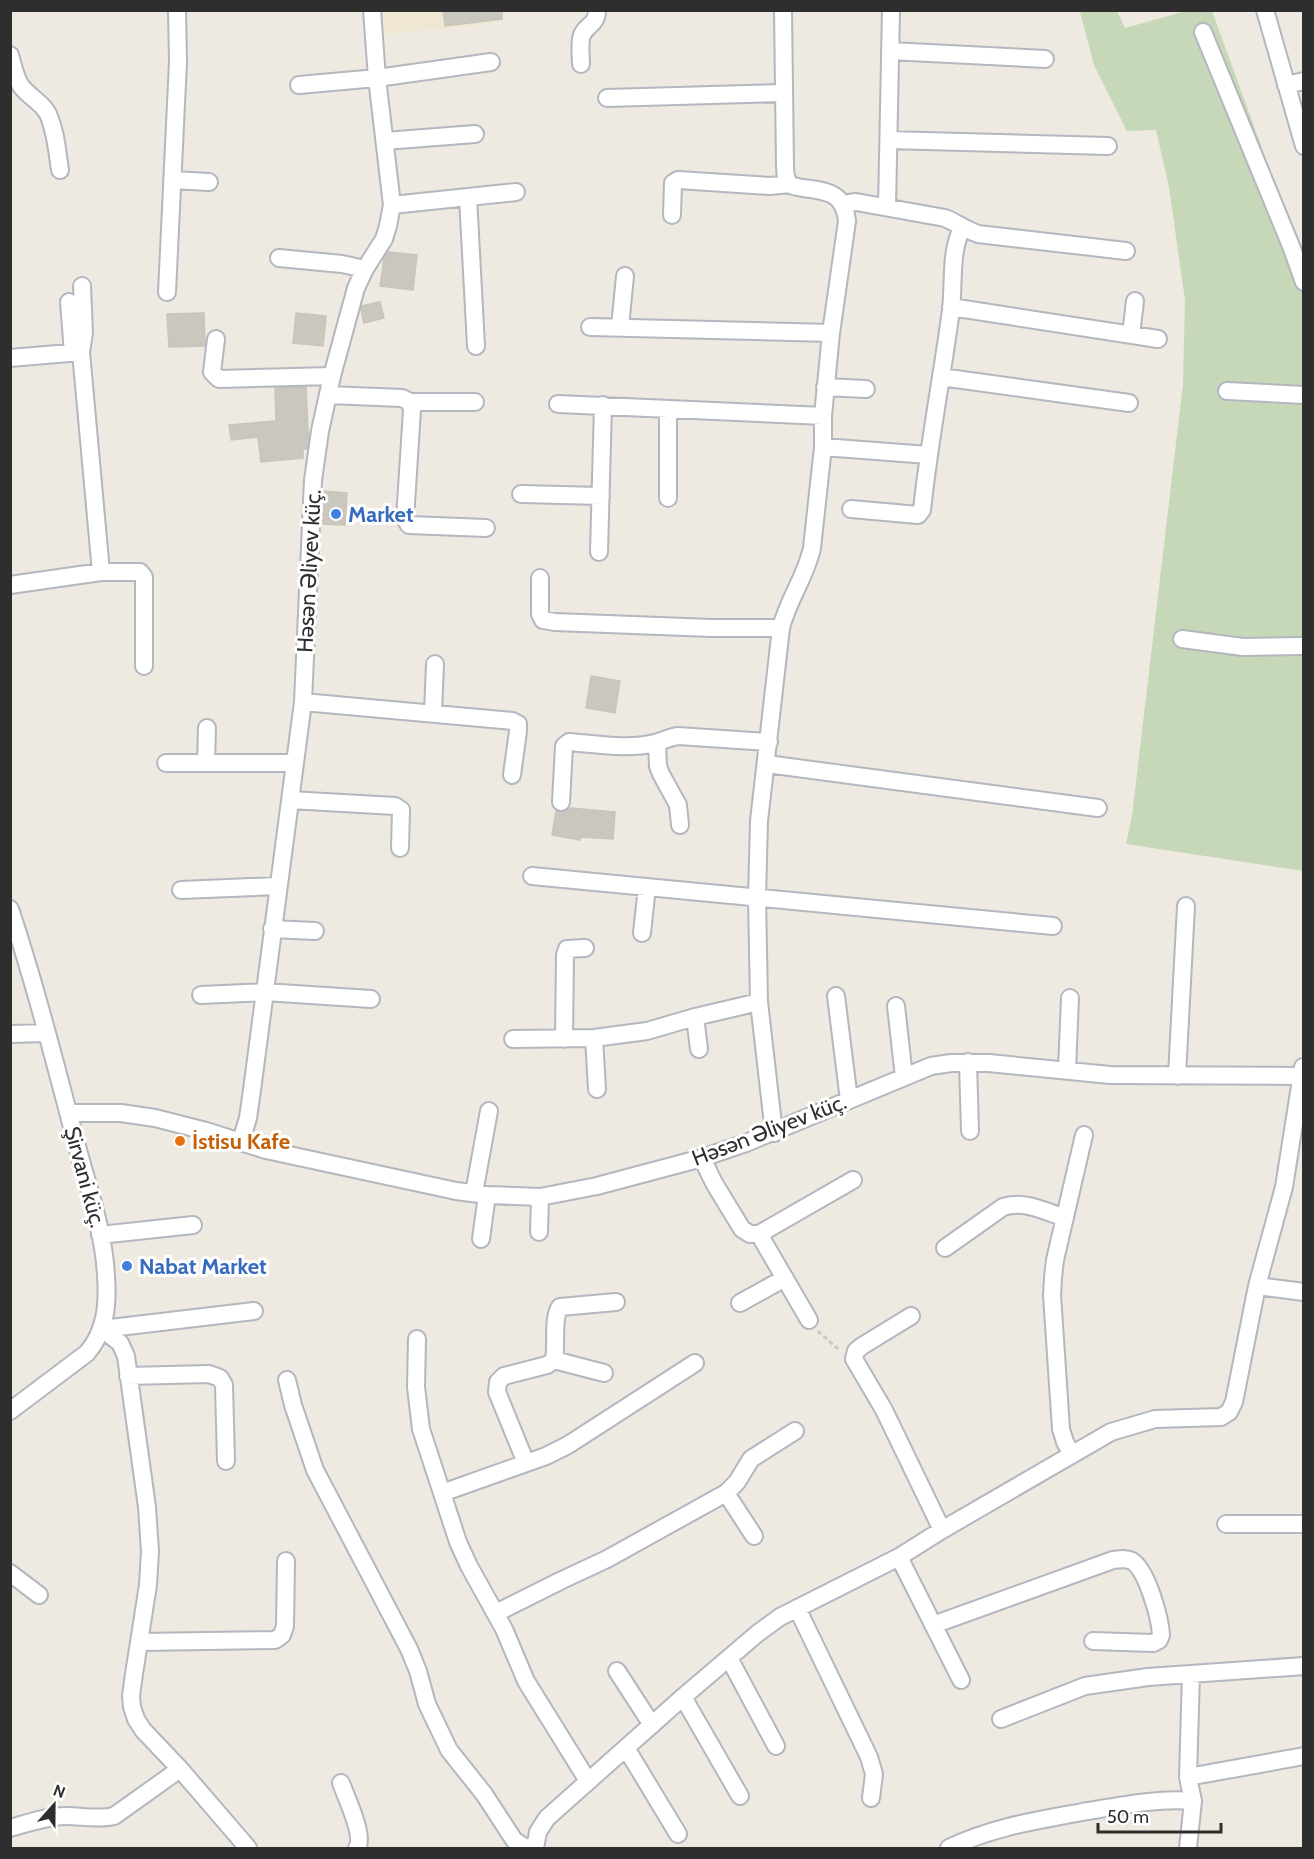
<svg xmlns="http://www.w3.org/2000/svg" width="1314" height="1859" font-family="Cabin,sans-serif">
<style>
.education{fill:#efe7d1}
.cemetery{fill:#c6d8b8}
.building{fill:#cac7bf;stroke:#cac5ba;stroke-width:1.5}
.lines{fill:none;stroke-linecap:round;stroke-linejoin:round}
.minor-casing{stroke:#b4b6c0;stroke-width:20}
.path{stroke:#c9c9c9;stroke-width:3;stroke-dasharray:4.5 3;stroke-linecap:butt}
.minor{stroke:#fff;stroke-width:16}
.shop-dot{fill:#3f7fe0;stroke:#fff;stroke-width:2}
.food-dot{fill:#e8710a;stroke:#fff;stroke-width:2}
.labels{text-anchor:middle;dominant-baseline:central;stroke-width:6;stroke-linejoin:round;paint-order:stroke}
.shop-label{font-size:22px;font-weight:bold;fill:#366cbe;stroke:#fff;text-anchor:start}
.street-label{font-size:22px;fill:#2e2e2e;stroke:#fff}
.food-label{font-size:22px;font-weight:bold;fill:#c56008;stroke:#fff;text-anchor:start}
</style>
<rect width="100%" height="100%" fill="#eee9e1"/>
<path class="education" d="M 381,11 L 491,11 L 493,24 L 383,34 Z"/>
<path class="cemetery" d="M 1083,10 L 1117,11 L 1125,28 L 1186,11 L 1212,11 L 1303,261 L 1303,871 L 1126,844 L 1132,816 L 1183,384 L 1185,300 L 1169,187 L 1156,130 L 1127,131 L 1094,65 L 1080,12 Z"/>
<path class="building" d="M 443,10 L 502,10 L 502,19 L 445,26 Z
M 388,252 L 417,255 L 413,290 L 380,286 L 384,259 Z
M 380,302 L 384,318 L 364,323 L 361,310 L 362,306 Z
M 204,313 L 205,346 L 169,347 L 167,314 Z
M 296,313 L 326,316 L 323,346 L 293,343 Z
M 306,387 L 308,432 L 309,434 L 307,449 L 303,449 L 303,458 L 261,462 L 258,437 L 231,440 L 229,425 L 276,421 L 275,388 Z
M 323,491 L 347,493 L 345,525 L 322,524 Z
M 591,676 L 620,681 L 615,713 L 586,708 Z
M 570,808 L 615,812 L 613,839 L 580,837 L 580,840 L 552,835 L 556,811 L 565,812 Z"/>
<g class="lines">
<defs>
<path id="minor" d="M 1265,10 L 1304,146
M 1203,32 L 1291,246 L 1304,282
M 890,51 L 1045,59
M 10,55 C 13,65 15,77 21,86 C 29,97 42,102 48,114 C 56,132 57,151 60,170
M 581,64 C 581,55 579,43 582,35 C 587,24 597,25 597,10
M 299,85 L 377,78 L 491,62
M 1286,85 L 1304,81
M 607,98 L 784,93
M 889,140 L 1108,146
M 385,141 L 475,134
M 172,180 L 209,182
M 468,197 L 476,346
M 843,204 L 856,202 L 945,218 C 957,223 966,230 978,234 L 1126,251
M 392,205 L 516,192
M 887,207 L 891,10
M 672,215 L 673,183 L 678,180 L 770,186 L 790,184
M 279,258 L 342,264 L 365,269
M 167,292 L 178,62 L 177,10
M 69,302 L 73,353
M 951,307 L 1158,339
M 590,327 L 831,333
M 620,327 L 625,276
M 1131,335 L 1135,301
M 216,339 L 212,372 L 219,379 L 332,376
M 10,358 L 81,352
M 941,377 L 1129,403
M 825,387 L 866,389
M 1227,391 L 1304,395
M 328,395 L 402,398 L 410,402 L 412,410 L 405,519 L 409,525 L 486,528
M 410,402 L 475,402
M 558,404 L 823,416
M 823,447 L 928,455
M 521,494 L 601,496
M 668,498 L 668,409
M 851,509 L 918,515 L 922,510 C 929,443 942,377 951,310 C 954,283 950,252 962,228
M 599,552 L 603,405
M 101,572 L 140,572 L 144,577 L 144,666
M 540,578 L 540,614 L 543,620 L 555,622 L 711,628 L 781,628
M 10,585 L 101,572 L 81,352 L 84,333 L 82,286
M 1182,639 L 1243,647 L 1304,646
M 303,702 L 512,721 L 518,724 L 518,731 L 512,775
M 433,713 L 435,664
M 657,743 L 658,766 L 661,774 L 678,805 L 680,825
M 166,763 L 294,763
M 206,763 L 207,728
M 767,764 L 1098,808
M 290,800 L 395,806 L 401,810 L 400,848
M 561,802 L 564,746 L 569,742 C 597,744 627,750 655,743 C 663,741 670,737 678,736 L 769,742
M 532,876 L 1053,926
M 181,890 L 277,886
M 10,909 C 36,987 56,1067 77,1146 C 88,1188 104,1232 106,1276 C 108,1304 106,1331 87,1353 L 10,1411
M 272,929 L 315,931
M 642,933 L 647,887
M 201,995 L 265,992 L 371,999
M 836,996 L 849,1100
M 896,1006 L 904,1077
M 695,1017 L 699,1049
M 10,1034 L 46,1033
M 594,1038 L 597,1089
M 513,1039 L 594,1038 L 647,1031 L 695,1017 L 759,1002
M 564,1039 L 565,955 L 567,949 L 585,948
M 968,1062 L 970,1131
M 1067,1070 L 1070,998
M 1177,1076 L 1186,906
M 68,1113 L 121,1113 L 155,1118 L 206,1131 L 266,1150 L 456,1191 L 487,1195 L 540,1197 L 597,1186 L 702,1158 L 746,1143 L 931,1066 L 951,1063 L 989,1063 L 1110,1075 L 1301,1076
M 774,1133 L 759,1002 L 757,898 L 759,821 L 781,628 C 788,600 806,576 812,548 L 823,447 L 823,416 L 831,333 L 847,221 C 844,193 828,191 803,188 C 799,187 793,187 790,184 C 785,179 785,171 785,166 L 783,10
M 241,1141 L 248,1118 L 252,1090 L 303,702 L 313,480 L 320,431 L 332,376 L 356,288 L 365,269 L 384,239 L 388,226 L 392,205 L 377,78 L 372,10
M 702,1158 L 714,1183 L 742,1229 L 750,1234 L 759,1234 L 853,1180
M 474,1193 L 489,1111
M 539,1232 L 540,1197
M 759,1234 L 809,1320
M 100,1235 L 193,1225
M 481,1239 L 487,1195
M 945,1248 L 1003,1207 C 1023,1200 1045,1211 1065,1218
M 1257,1286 L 1304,1292
M 740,1303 L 785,1278
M 911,1316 L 862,1346 L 856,1351 L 854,1359 L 884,1410 L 942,1530
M 102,1329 L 120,1343 L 126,1356 L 147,1507 L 150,1551 L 148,1585 L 134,1674 L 131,1696 L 132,1707 L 136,1719 L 143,1730 L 180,1769 L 248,1848
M 102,1329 L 254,1311
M 417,1339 L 416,1387 L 421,1429 L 458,1542 L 469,1566 L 504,1629 L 526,1681 L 588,1781
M 554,1360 L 604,1373
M 128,1376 L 209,1374 L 220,1378 L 224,1385 L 226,1461
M 287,1380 L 293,1405 L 315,1470 L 409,1649 L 418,1671 L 427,1704 L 449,1750 L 484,1794 L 514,1840 L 524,1847 L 535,1848
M 1072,1455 L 1065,1442 L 1061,1429 L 1052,1295 L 1053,1278 L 1055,1260 L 1084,1135
M 526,1463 L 497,1392 L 498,1382 L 504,1376 L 547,1365 L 554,1360 C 557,1345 552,1318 560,1307 L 616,1302
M 442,1493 L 546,1456 L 568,1445 L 695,1363
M 726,1493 L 754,1536
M 1226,1524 L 1304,1524
M 899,1557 L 961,1680
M 10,1573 L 39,1595
M 797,1608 L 869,1757 L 874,1774 L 871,1798
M 496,1613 L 560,1581 L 607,1559 L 726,1493 L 737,1482 L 751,1459 L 795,1431
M 933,1625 L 1113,1560 C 1120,1559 1126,1558 1132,1561 C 1147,1570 1160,1618 1161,1635 L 1159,1640 L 1153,1643 L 1093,1641
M 140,1642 L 275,1640 L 282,1635 L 285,1626 L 286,1561
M 729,1658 L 776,1746
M 617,1671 L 652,1725
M 683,1697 L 740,1796
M 1001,1719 L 1085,1686 L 1148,1677 L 1304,1666
M 626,1748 L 678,1834
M 1188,1777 L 1304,1756
M 341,1783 C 346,1797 365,1836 357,1848
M 10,1828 C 28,1823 48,1816 66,1816 C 82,1816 98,1820 114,1816 L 180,1769
M 535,1848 L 538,1832 L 547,1818 L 683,1697 L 758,1633 L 780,1617 L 899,1557 L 942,1530 L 1111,1432 L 1155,1419 L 1221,1417 L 1229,1412 L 1234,1402 L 1257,1286 L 1284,1187 L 1303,1067
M 949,1848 C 992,1827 1035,1821 1082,1812 C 1119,1806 1156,1798 1193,1801
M 1188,1848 L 1193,1801 L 1188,1777 L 1191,1674"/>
</defs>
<use href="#minor" class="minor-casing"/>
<path class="path" d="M 818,1331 L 840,1351"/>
<use href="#minor" class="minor"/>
</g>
<g class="shop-dot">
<circle cx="336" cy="514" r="6"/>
<circle cx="127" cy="1266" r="6"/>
</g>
<circle class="food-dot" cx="180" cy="1141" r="6"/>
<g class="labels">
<g class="shop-label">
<text x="348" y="514">Market</text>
<text x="139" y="1266">Nabat Market</text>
</g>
<g class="street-label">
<text transform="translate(309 571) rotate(-87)">Həsən Əliyev küç.</text>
<text transform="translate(769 1130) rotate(-21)">Həsən Əliyev küç.</text>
<text transform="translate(85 1177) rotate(75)">Şirvani küç.</text>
</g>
<g class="food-label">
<text x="192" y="1141">İstisu Kafe</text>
</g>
</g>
<rect width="1314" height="1859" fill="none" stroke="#2e2e2e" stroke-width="24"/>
<g transform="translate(54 1805) rotate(21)" stroke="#ffffff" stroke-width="4.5" paint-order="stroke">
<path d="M0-4.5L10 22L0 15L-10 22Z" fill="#2e2e2e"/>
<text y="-9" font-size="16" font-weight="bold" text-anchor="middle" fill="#2e2e2e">N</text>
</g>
<path d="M1098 1823v9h123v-9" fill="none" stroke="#2e2e2e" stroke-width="3"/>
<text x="1107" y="1823" font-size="18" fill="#2e2e2e" stroke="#ffffff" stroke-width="4.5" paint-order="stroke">50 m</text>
</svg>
